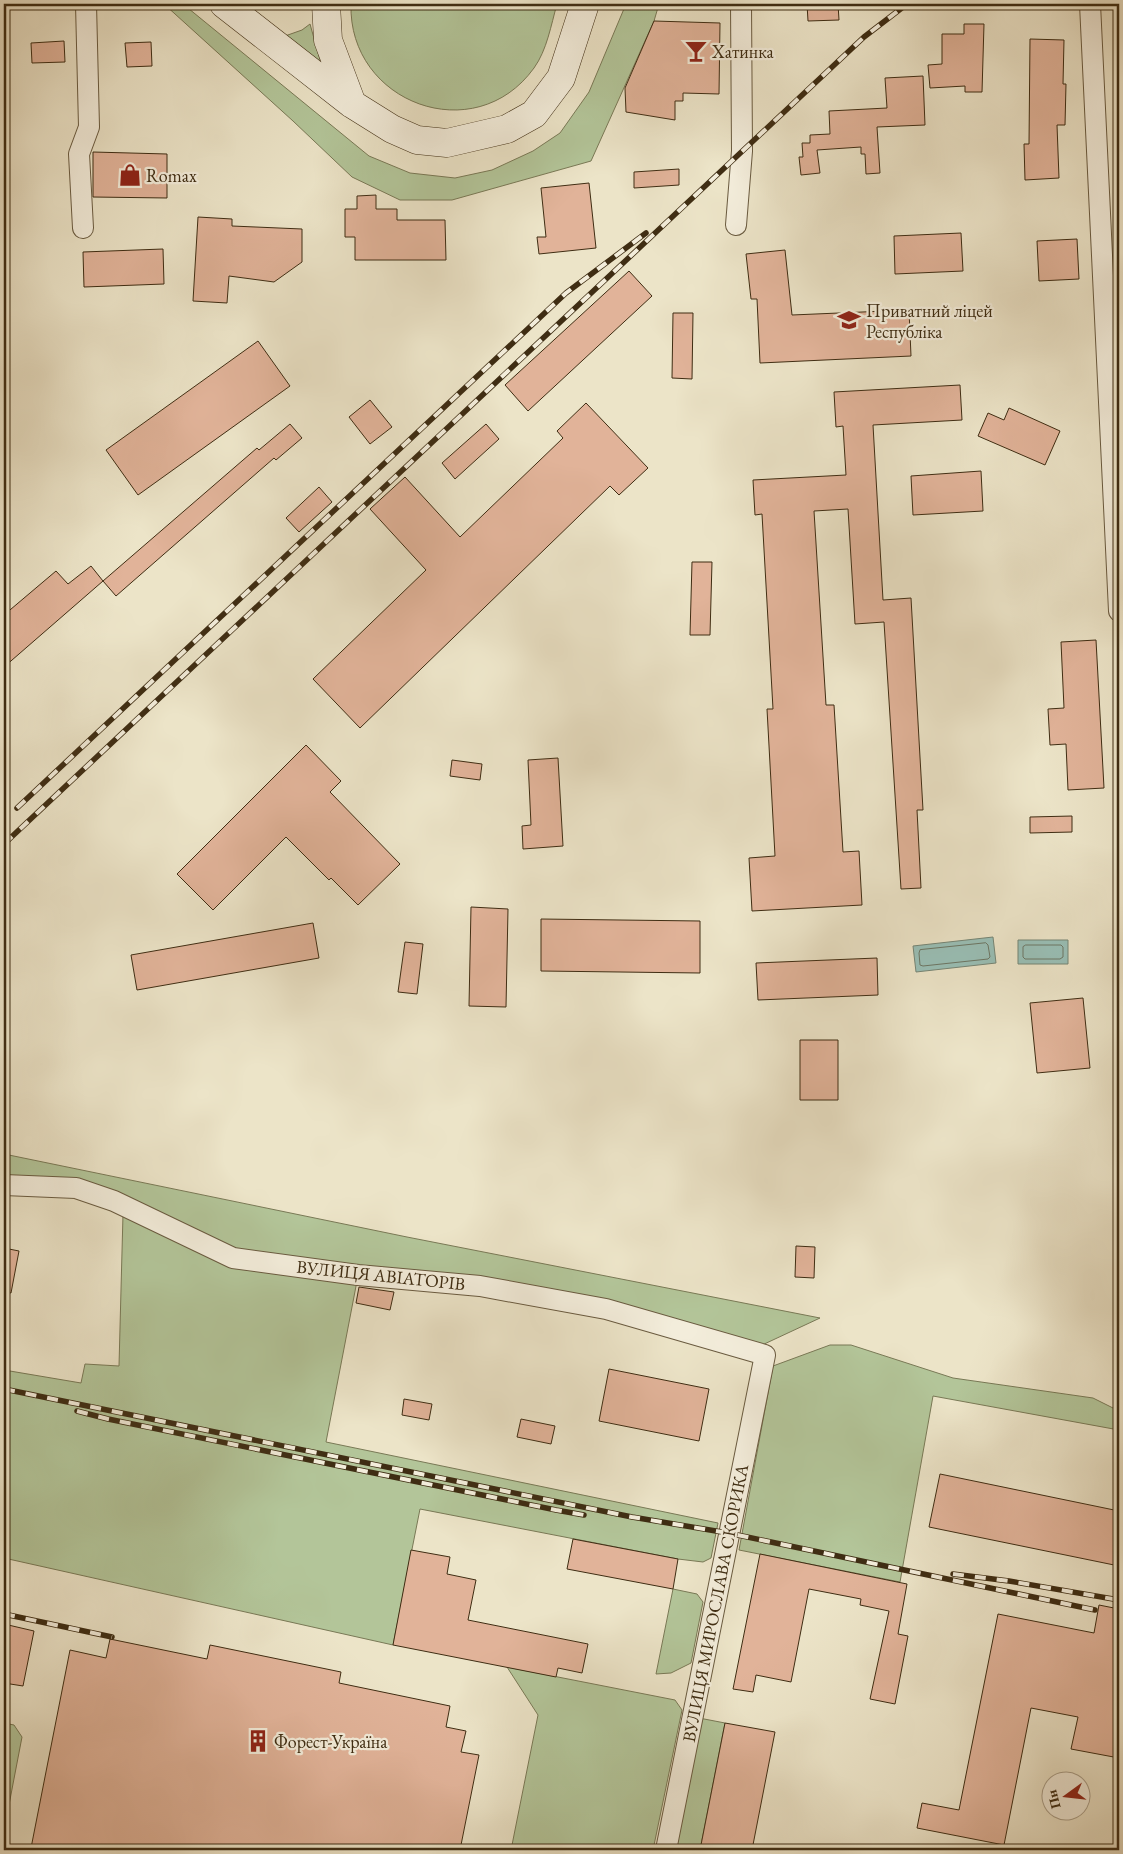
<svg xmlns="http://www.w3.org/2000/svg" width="1123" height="1854" font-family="'EB Garamond',serif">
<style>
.green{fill:#b3c599;stroke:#797956}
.water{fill:#99bfb6;stroke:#758575}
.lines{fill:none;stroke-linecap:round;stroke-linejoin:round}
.shore{stroke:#6c7664;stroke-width:1}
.building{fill:#e1b399;stroke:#3f2d13}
.minor-casing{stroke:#6a5b40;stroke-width:22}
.secondary-casing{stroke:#3f2d13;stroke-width:29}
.minor{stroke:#f3eddb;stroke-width:20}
.secondary{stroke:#f3eddb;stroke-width:28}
.rail-casing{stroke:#3f2d13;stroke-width:5.5}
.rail{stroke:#f3eddb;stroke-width:4;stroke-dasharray:11;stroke-linecap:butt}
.labels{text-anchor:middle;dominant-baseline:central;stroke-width:4.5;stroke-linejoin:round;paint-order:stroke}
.poi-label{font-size:18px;fill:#3f2d13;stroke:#f3eddb;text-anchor:start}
.street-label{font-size:18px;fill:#3f2d13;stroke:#f3eddb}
</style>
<rect width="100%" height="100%" fill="#ece4c8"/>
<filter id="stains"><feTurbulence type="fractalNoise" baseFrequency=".004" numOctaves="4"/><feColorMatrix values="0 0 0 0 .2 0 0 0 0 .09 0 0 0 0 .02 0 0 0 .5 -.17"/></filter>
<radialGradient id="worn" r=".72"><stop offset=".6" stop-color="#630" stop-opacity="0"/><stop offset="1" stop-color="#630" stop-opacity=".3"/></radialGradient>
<path class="green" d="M 164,4 L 183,4 L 369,156 L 410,173 L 455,178 L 492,170 L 533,151 L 560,133 L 589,92 L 626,4 L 659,4 L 654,21 L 591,161 L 452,200 L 400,200 L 352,177 L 293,121 Z
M 351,4 L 557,4 C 551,25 547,50 534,68 C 475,150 348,103 351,4 Z
M 310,24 L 322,67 L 285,36 L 302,30 Z
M 4,1154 L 407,1237 L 820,1318 L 760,1346 L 235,1252 L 118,1194 L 4,1180 Z
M 123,1214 L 229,1264 L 357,1281 L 326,1442 L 718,1523 L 711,1558 L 703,1562 L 678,1559 L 420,1509 L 393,1645 L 4,1558 L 4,1370 L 81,1383 L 85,1364 L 119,1366 Z
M 830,1345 L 851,1345 L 953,1378 L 1093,1398 L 1119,1411 L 1119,1430 L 933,1396 L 900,1582 L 739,1550 L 773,1366 Z
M 673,1589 L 697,1594 L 703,1602 L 691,1663 L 671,1673 L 656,1674 Z
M 507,1667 L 675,1700 L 682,1710 L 653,1850 L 511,1850 L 538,1715 Z
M 699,1718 L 725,1723 L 700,1850 L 674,1850 Z
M 4,1723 L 14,1725 L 22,1737 L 4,1831 Z"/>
<path class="water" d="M 993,937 L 996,963 L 916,972 L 913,946 Z
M 1018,940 L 1068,940 L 1068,964 L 1018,964 Z"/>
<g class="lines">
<path class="shore" d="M 986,943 L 988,945 L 990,957 L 988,959 L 923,966 L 920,965 L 919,953 L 920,950 Z
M 1026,945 L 1061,945 L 1063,947 L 1063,957 L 1060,959 L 1025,959 L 1023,957 L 1023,947 Z"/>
</g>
<path class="building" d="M 807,4 L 838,4 L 839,20 L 808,21 Z
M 654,21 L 720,23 L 719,94 L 683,93 L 683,101 L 675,101 L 675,120 L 626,112 L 625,88 Z
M 964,24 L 984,24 L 982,92 L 965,92 L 965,86 L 930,88 L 928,65 L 942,64 L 942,34 L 964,34 Z
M 1030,39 L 1064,40 L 1063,84 L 1066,84 L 1065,125 L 1057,125 L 1059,178 L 1025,180 L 1024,144 L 1029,144 Z
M 64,41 L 65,62 L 32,63 L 31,43 Z
M 151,42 L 152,66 L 127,67 L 125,43 Z
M 923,76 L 925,125 L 877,127 L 880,173 L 866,174 L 865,154 L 861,154 L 861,147 L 817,150 L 820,173 L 801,175 L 799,157 L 803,157 L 802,143 L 810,143 L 810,135 L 830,134 L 829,111 L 887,108 L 885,78 Z
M 93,152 L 167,154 L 167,198 L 93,197 Z
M 679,169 L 679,185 L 634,188 L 634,172 Z
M 589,183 L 596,248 L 539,254 L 537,237 L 546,237 L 541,188 Z
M 376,195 L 376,209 L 397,209 L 397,220 L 445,220 L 446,260 L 355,260 L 355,237 L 345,237 L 345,209 L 357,209 L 357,196 Z
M 198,217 L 232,219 L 232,226 L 302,229 L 302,262 L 274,282 L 229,276 L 227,303 L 193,301 Z
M 961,233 L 963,271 L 895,274 L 894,236 Z
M 1077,239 L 1079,279 L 1039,281 L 1037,241 Z
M 163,249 L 164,284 L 84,287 L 83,252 Z
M 785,250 L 792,315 L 909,310 L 911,356 L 760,363 L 757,299 L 751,299 L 746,254 Z
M 629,271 L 652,296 L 528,411 L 505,385 Z
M 673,313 L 693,313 L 692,379 L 672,378 Z
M 258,341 L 290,386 L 138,495 L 106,450 Z
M 960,385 L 962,420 L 873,425 L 883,600 L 911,598 L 923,810 L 917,810 L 921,888 L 901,889 L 884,622 L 855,624 L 848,509 L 814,511 L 826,705 L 834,705 L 843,852 L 859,851 L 862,905 L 752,911 L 749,858 L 775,856 L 767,709 L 773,709 L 762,514 L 755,515 L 753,480 L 846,475 L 843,426 L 836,427 L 834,392 Z
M 370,400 L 392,427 L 370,444 L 349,417 Z
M 586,403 L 648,468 L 619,495 L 610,486 L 360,728 L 313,679 L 426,570 L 370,509 L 405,477 L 460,537 L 563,438 L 557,431 Z
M 1009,408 L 1060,431 L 1045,465 L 978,436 L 988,413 L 1004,420 Z
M 290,424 L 302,438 L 276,460 L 274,458 L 116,596 L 103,581 L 257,448 L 259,450 Z
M 486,424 L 499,439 L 455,479 L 442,463 Z
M 981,471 L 983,511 L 913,515 L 911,476 Z
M 319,487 L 332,502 L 299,532 L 286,518 Z
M 692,562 L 712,562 L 710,635 L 690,635 Z
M 91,566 L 103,581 L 4,667 L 4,615 L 56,571 L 68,584 Z
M 1096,640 L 1104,788 L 1068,790 L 1066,744 L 1050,745 L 1048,709 L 1064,708 L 1061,642 Z
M 306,745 L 341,781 L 330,792 L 400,864 L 358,905 L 331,878 L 329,880 L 286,837 L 213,910 L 177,874 Z
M 558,758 L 563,846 L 523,849 L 522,826 L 531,825 L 528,760 Z
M 452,760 L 482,764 L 480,780 L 450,776 Z
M 1072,816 L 1072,832 L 1030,833 L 1030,817 Z
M 471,907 L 508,909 L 506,1007 L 469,1006 Z
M 541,919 L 700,921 L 700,973 L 541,971 Z
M 313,923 L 319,958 L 137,990 L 131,955 Z
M 405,942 L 423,944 L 417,994 L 398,992 Z
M 877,958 L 878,995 L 758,1000 L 756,963 Z
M 1083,998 L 1090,1068 L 1037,1073 L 1030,1003 Z
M 800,1040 L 838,1040 L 838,1100 L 800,1100 Z
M 796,1246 L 815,1247 L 814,1278 L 795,1277 Z
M 4,1248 L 19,1251 L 11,1293 L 4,1292 Z
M 359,1287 L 394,1292 L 390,1310 L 356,1303 Z
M 609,1369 L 709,1389 L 699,1441 L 599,1421 Z
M 404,1399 L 432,1404 L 429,1420 L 402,1415 Z
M 521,1419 L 555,1426 L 551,1444 L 517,1437 Z
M 940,1474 L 1119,1511 L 1119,1566 L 929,1527 Z
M 573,1539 L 678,1559 L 673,1589 L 567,1569 Z
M 411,1550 L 450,1557 L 447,1574 L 476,1580 L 468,1620 L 588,1644 L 582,1673 L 558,1668 L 556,1677 L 393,1645 Z
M 760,1554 L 907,1584 L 898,1634 L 908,1636 L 895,1704 L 870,1699 L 889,1611 L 860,1605 L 861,1599 L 809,1589 L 791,1682 L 756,1675 L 753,1692 L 733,1689 Z
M 1099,1605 L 1119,1609 L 1119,1758 L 1071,1749 L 1078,1717 L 1031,1708 L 1004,1845 L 917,1828 L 922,1803 L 959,1810 L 998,1614 L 1094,1633 Z
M 4,1624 L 34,1631 L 23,1686 L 4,1683 Z
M 110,1639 L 207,1659 L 210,1645 L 341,1672 L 339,1683 L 450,1706 L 446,1727 L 466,1731 L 461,1752 L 479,1755 L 460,1850 L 44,1850 L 31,1848 L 70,1650 L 106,1658 Z
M 725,1723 L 775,1732 L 752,1850 L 700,1850 Z"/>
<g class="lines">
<defs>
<path id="minor" d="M 1090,4 L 1119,611
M 736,225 L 742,151 L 741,4
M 83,228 L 79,154 L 89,127 L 86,4
M 4,1185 L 76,1188 L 114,1201 L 233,1258 L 358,1275 L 480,1286 L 606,1309 L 765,1355 L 666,1850"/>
<path id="secondary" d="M 224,4 L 352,104 L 392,129 L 417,140 L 447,143 L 507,129 L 534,114 L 561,78 L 585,4
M 326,4 L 328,40 L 352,104"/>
</defs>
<use href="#minor" class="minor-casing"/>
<use href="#secondary" class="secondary-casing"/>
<use href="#minor" class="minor"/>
<use href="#secondary" class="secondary"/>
<defs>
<path id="rail" d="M 17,808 L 566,293 L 646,233
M 4,844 L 864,37 L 907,4
M 4,1389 L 632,1517 L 728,1533 L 1095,1610
M 77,1411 L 108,1419 L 556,1510 L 584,1515
M 953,1574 L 1009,1581 L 1119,1600
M 4,1614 L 112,1637"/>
</defs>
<use href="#rail" class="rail-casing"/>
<use href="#rail" class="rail"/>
</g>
<defs>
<symbol id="bar-bare" viewBox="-9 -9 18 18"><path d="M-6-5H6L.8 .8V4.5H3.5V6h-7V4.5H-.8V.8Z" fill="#8f2418" stroke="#f3eddb" stroke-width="2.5" paint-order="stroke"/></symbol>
<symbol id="shop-bare" viewBox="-9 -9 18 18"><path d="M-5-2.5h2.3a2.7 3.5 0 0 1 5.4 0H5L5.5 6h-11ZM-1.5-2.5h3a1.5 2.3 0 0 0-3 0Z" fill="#8f2418" stroke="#f3eddb" stroke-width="2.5" paint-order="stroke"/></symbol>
<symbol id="school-bare" viewBox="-9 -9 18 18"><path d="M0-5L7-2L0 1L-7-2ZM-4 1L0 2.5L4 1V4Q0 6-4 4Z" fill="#8f2418" stroke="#f3eddb" stroke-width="2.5" paint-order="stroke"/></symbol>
<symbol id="building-bare" viewBox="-9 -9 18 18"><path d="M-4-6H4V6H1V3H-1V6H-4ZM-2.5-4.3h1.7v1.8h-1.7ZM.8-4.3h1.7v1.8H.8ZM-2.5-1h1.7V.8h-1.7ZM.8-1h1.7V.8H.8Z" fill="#8f2418" stroke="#f3eddb" stroke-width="2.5" paint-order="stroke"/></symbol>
</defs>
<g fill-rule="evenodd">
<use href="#bar-bare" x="680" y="35" width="32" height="32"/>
<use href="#shop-bare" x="114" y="159" width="32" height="32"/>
<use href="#school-bare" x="833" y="304" width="32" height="32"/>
<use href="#building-bare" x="242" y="1725" width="32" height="32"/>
</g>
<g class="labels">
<g class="poi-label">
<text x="712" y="51">Хатинка</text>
<text x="146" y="175">Romax</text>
<text x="866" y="310">Приватний ліцей<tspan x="866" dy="21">Республіка</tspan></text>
<text x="274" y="1741">Форест-Україна</text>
</g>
<g class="street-label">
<text transform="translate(381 1275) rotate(6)">ВУЛИЦЯ АВІАТОРІВ</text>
<text transform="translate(715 1603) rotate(-79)">ВУЛИЦЯ МИРОСЛАВА СКОРИКА</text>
</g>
</g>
<rect width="1123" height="1854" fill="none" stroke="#ece4c8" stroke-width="20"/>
<rect x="5" y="5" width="1113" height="1844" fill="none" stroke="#3f2d13" stroke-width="2.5"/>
<rect x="10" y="10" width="1103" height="1834" fill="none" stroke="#3f2d13"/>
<g transform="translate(1066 1796) rotate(255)"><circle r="24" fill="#f3eddb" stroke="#aba08b"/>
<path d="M0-4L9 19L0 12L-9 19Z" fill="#8f2418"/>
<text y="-8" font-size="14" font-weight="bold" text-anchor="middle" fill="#3f2d13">Пн</text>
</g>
<rect width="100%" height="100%" filter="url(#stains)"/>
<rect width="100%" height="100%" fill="url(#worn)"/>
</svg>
